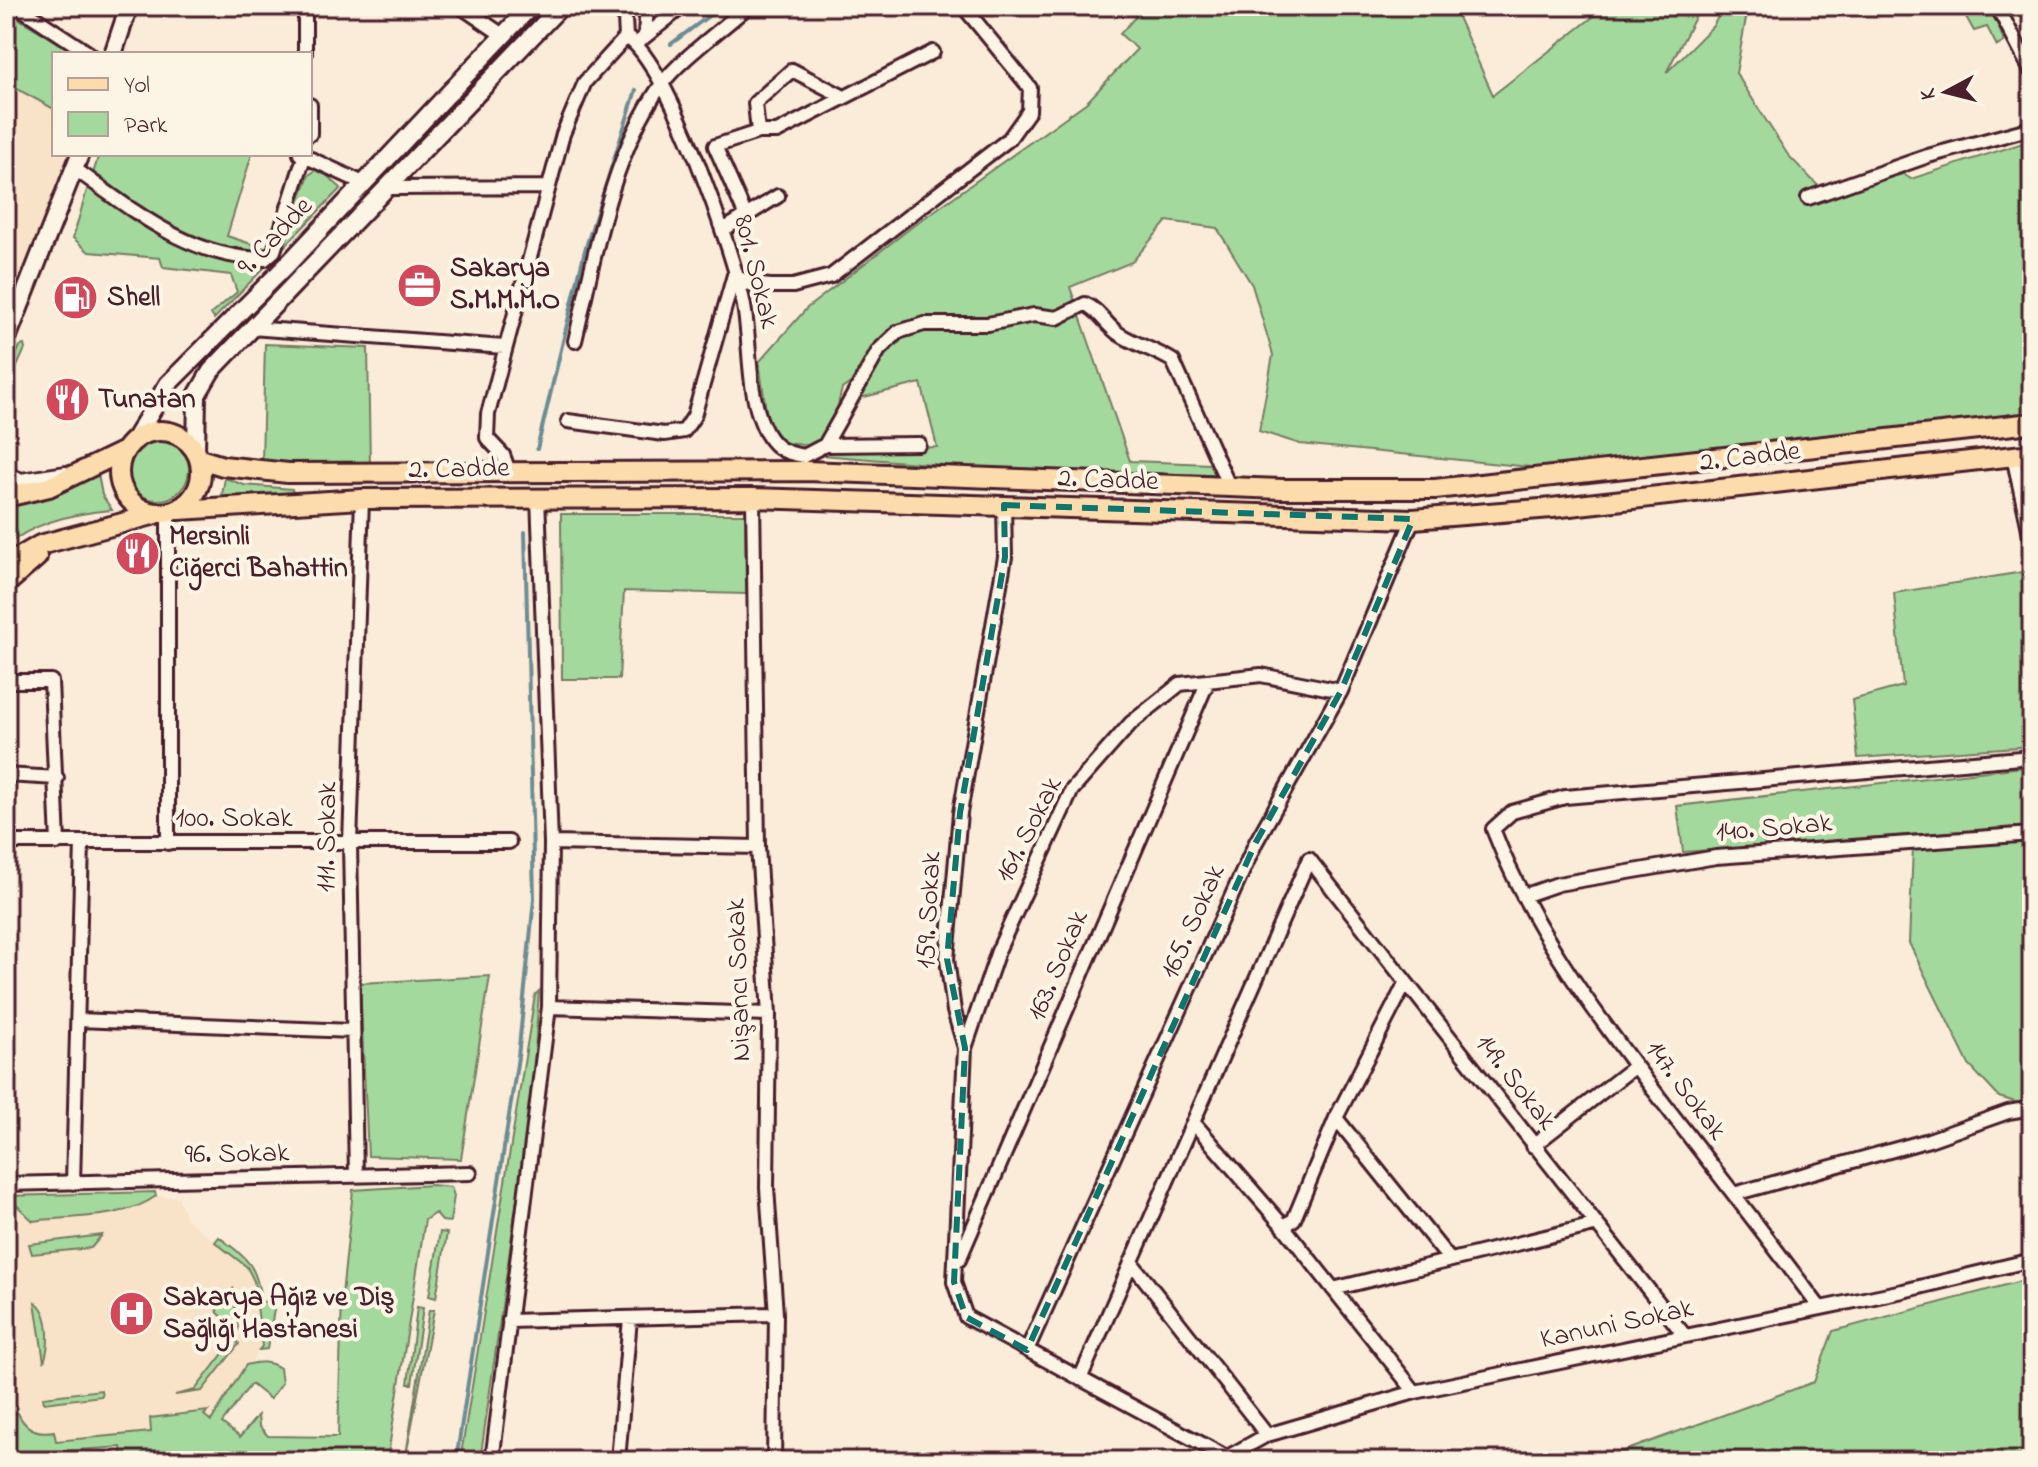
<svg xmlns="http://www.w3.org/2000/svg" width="2038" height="1467" font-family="'Indie Flower',sans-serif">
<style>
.built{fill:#f8e2c8}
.green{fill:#a3d99c;stroke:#767c64;stroke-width:2}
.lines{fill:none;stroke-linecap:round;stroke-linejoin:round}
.stream{stroke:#6c8c94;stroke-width:4}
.street-casing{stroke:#4a1f2b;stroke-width:18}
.secondary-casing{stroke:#4a1f2b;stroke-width:22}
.primary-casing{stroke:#4a1f2b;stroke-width:24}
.street{stroke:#fcf5e5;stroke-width:12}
.secondary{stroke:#fcf5e5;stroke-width:16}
.primary{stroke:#fcdcac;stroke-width:18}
.marked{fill:none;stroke:#0f766e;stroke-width:6;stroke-dasharray:16 10;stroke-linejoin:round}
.labels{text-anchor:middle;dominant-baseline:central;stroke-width:8;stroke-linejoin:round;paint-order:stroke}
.street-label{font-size:28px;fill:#4a1f2b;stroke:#fcf5e5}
.poi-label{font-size:28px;font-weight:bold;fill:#4a1f2b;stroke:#fcf5e5;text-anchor:start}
</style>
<rect width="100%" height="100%" fill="#faecd8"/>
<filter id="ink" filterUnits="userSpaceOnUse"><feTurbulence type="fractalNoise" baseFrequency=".0125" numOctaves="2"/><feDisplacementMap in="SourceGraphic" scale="16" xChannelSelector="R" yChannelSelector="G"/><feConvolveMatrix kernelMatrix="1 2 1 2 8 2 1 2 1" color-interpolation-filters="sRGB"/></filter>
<g filter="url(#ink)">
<path class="built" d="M 6,83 L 54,109 L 54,154 L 68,154 L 26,274 L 6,317 Z
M 6,1196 L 34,1221 L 131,1209 L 156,1196 L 178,1197 L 186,1219 L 247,1267 L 254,1281 L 262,1346 L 211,1421 L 204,1415 L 207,1412 L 150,1419 L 151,1432 L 55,1441 L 46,1433 L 25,1424 L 18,1413 L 6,1415 Z"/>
<path class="green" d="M 1145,6 L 1453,6 L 1493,95 L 1607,6 L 1701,6 L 1666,73 L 1713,26 L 1724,6 L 1759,6 L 1747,13 L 1736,73 L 1788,155 L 1827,195 L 1903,174 L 1911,179 L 2032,140 L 2032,416 L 1551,469 L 1300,444 L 1259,431 L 1273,355 L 1252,285 L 1217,228 L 1167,221 L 1132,262 L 1070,287 L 1130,461 L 1212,464 L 1216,475 L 992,469 L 821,455 L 830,450 L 937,447 L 921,383 L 860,398 L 834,434 L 867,374 L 906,324 L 858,378 L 842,389 C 835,412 838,427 816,446 L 784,443 L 768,424 L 759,362 L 807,308 L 913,226 L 1087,102 L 1137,49 L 1120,34 Z
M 1960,6 L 1991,6 L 2004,42 L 1997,46 L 1987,27 L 1974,31 Z
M 6,11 L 77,54 L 54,54 L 54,109 L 6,83 Z
M 99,154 L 252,154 L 227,236 L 270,250 L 262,255 C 189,247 149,218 93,174 Z
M 318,168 L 341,188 L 280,251 L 309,175 Z
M 89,183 L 177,243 L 195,250 L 263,262 L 265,267 L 214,319 L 211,314 L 237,292 L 231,275 L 163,267 L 160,258 L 89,252 L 73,238 Z
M 265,344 L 368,348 L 370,467 L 262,461 Z
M 24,345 L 25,349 L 6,391 L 6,377 L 20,346 Z
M127 469a31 31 0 1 1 62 0a31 31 0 1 1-62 0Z
M 98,474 L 102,495 L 112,510 C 76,513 34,522 6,546 L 6,506 L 50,497 Z
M 225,478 L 244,485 L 292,489 L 293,493 L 221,500 Z
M 561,514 L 745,514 L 746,594 L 624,591 L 619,679 L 562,679 Z
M 2023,572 L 2032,619 L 2032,746 L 1858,758 L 1852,700 L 1903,686 L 1894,593 Z
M 2032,766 L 2032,826 L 1683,852 L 1677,806 Z
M 2032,840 L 2032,1107 L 1999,1097 L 1969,1065 L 1909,943 L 1913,847 Z
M 490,976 L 461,1159 L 368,1156 L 360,983 Z
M 539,991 L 532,1095 L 480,1461 L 460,1461 L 535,995 Z
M 432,1185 L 451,1187 L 454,1196 L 450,1222 L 442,1221 L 435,1213 L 425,1220 L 387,1461 L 123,1461 L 121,1447 L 8,1455 L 6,1415 L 18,1413 C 25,1429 38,1434 54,1431 L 56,1441 L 151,1432 L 150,1418 L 208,1411 L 204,1415 L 211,1421 L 246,1365 C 260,1362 268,1360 280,1368 L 282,1383 L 270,1399 L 251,1384 L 222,1423 L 240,1437 L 258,1415 L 259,1426 L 268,1436 L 338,1437 L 342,1295 L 353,1190 Z
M 155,1192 L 156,1196 C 124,1220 71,1216 33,1221 L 7,1196 Z
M 440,1232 L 447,1233 L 436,1298 L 429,1296 Z
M 102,1235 L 91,1248 L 32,1254 L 29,1244 Z
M 219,1237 C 248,1259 257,1265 261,1302 L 269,1301 L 271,1293 L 274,1310 L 267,1349 L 259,1350 L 262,1346 L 254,1281 L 247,1267 L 215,1242 Z
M 2032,1278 L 2032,1461 L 1597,1461 L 1814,1382 L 1833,1331 Z
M 233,1289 L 238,1329 L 218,1313 L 217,1308 Z
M 35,1302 C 51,1312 50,1345 44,1362 Z
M 417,1307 L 423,1308 L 412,1384 L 408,1384 Z
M 429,1310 L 434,1310 L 405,1461 Z
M 235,1338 L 239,1344 L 202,1391 L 175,1395 L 195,1390 Z
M 101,1390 L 102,1396 L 44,1403 L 43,1397 Z"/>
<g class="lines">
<path class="stream" d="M 671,44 L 722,6
M 537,449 L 585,250 L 636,90
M 456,1461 L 518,1057 L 534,899 L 525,532"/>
<defs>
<path id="street" d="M 17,6 L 90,54
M 460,6 L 504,36
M 1997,6 L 2032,73
M 645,35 L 647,6
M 626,37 C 667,59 735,256 744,306 C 751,345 747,390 763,426 C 772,447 783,453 804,456
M 637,43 L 683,6
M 305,54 L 305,6
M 310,105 L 310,134
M 758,132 L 755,103 L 792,70 L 842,96
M 300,154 L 363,183
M 75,169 C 134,211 189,258 265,259 L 274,251 L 305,154
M 391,188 L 546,187
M 1808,198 L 1928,156 L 2032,128
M 745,214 L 715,146 L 758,132 L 777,132 L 933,52
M 723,230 L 778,196
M 251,328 L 504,347
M 575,341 C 595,256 610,158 661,85 C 679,60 724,28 748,6
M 568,421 L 664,434 L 684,431 L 694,416 L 734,275 L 750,284 L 771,286 L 793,286 L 831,276 L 1009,139 L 1029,111 L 1030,88 L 963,6
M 825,445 L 879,350 L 898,332 L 924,324 L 988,324 L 1034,315 L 1057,318 L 1085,304 C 1098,309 1107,326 1119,334 C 1136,345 1156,350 1173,361 L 1229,486
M 804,456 L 825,445 L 919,444
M 2013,456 L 2032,543
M 509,471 L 503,455 L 487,438 L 488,414 L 563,134 L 585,82 L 626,37 L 625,19 L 615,6
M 753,498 L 758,847 L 769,1014 L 767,1188 L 776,1314 L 774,1461
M 1004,505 L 1005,557 L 960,813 L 947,959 L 954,1011 L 965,1048 L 954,1282 L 966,1317 L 1228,1458
M 168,513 L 168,843
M 6,681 L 51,681 L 58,843
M 6,775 L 57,778
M 6,842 L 509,842
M 551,843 L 758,847
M 1523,896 L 1558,884 L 1716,857 L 2032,834
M 549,1007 L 769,1014
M 78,1020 L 353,1031
M 965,1048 L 998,951 L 1072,790 L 1131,723 L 1180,684 L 1261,675 L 1341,691
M 1336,1118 L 1450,1260
M 1193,1122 L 1284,1227 L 1415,1392
M 1533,1146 L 1635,1066
M 356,1176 L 350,843 L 362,499
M 73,1183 L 82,843
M 6,1184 L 470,1173
M 1734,1194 L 1929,1140 L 2008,1112 L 2032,1108
M 1284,1227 L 1294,1219 L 1336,1118 L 1406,982
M 959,1260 L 1208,681
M 1131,1262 L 1267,1435
M 1333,1289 L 1594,1225
M 1820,1308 C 1772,1244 1724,1181 1675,1118 C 1606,1028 1534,936 1493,829 L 1512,812 L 1565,797 L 2032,757
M 509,1321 L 776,1314
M 1027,1350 L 1256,842 L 1341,691 L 1413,519
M 1080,1379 L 1309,859 L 1685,1336
M 1222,1460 L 1267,1435 L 1415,1392 L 1903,1291 L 2032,1260
M 91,1461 L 112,1461
M 492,1461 L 549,1007 L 551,843 L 538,497
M 618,1461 L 630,1318"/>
<path id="secondary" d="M 113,54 L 129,6
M 6,341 L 80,154
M 134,440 L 168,384 L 285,267 L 531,6
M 196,451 L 197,395 L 211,371 L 561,6
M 6,476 L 21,482 L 66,475"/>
<path id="primary" d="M119 472a41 41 0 1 1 82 0a41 41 0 1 1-82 0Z
M 200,459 L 223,466 L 288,473 L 806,471 L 1282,489 L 1435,489 L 2032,423
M 6,497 L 49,487 L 124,451
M 179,510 L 362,499 L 753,498 L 1413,519 L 1552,508 L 2032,454
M 6,565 L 40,545 L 156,514
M 6,584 L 37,557"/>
</defs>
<use href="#street" class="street-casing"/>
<use href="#secondary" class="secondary-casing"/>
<use href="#primary" class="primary-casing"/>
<use href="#street" class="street"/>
<use href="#secondary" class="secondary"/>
<use href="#primary" class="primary"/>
</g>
</g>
<path class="marked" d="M 1004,505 L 1413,519 L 1341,691 L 1256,842 L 1027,1350 L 966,1317 L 954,1282 L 965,1048 L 947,959 L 960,813 L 1005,557 Z"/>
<defs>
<symbol id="office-disc" viewBox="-11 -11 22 22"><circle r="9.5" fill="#d1495b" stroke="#fcf5e5"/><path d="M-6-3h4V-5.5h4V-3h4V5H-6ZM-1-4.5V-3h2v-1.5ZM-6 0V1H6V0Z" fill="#fff"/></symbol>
<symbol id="fuel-disc" viewBox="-11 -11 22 22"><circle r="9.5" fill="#d1495b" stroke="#fcf5e5"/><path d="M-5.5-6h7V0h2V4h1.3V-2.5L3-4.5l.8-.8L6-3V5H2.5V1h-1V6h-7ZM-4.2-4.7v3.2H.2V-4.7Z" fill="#fff"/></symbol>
<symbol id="restaurant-disc" viewBox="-11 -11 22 22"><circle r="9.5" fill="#d1495b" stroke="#fcf5e5"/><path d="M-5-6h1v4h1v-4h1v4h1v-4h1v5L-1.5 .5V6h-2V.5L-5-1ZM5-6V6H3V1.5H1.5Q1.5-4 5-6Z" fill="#fff"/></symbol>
<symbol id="hospital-disc" viewBox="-11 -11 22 22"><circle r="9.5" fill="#d1495b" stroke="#fcf5e5"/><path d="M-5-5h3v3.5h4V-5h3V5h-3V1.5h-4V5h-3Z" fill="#fff"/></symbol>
</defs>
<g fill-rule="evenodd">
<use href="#office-disc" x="394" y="260" width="51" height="51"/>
<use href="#fuel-disc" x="50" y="272" width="51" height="51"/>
<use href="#restaurant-disc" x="42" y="374" width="51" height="51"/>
<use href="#restaurant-disc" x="112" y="528" width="51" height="51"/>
<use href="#hospital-disc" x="106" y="1288" width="51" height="51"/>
</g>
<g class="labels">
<g class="street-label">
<text transform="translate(276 237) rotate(-47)">9. Cadde</text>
<text transform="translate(755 272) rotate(76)">801. Sokak</text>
<text transform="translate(1750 458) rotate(-7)">2. Cadde</text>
<text transform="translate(459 470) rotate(-1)">2. Cadde</text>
<text transform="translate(1108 481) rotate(2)">2. Cadde</text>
<text x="234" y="819">100. Sokak</text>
<text transform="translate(1774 829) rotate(-5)">140. Sokak</text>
<text transform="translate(1030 830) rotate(-63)">161. Sokak</text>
<text transform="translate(328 837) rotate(-89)">111. Sokak</text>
<text transform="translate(930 910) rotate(-87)">159. Sokak</text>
<text transform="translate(1194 922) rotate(-66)">165. Sokak</text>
<text transform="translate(1059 966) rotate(-67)">163. Sokak</text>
<text transform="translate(740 980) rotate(-92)">Nişancı Sokak</text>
<text transform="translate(1515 1083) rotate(52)">149. Sokak</text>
<text transform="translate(1685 1091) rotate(53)">147. Sokak</text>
<text transform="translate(237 1155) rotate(-1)">96. Sokak</text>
<text transform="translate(1617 1325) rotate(-12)">Kanuni Sokak</text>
</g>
<g class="poi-label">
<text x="450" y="269">Sakarya<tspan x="450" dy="32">S.M.M.M.O</tspan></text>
<text x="107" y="298">Shell</text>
<text x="98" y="400">Tunatan</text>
<text x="169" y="537">Mersinli<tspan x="169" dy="32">Ciğerci Bahattin</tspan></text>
<text x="163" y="1298">Sakarya Ağız ve Diş<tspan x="163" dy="32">Sağlığı Hastanesi</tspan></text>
</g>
</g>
<rect width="2038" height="1467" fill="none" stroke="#fcf5e5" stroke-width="32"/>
<rect x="16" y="16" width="2006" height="1435" fill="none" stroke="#4a1f2b" stroke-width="3" filter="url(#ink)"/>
<rect x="52" y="52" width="260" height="104" fill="#fcf5e5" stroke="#b59f9b" stroke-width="2"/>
<rect x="68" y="78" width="40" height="12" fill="#fcdcac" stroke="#b59f9b" stroke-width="2"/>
<text x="124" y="92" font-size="24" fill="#4a1f2b">Yol</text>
<rect x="68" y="112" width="40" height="24" fill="#a3d99c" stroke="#b59f9b" stroke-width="2"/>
<text x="124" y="132" font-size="24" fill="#4a1f2b">Park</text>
<g transform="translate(1946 92) rotate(263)" stroke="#fcf5e5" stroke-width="6" paint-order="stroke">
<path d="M0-6L14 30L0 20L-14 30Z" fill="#4a1f2b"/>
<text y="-12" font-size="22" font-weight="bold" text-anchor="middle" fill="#4a1f2b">K</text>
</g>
</svg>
